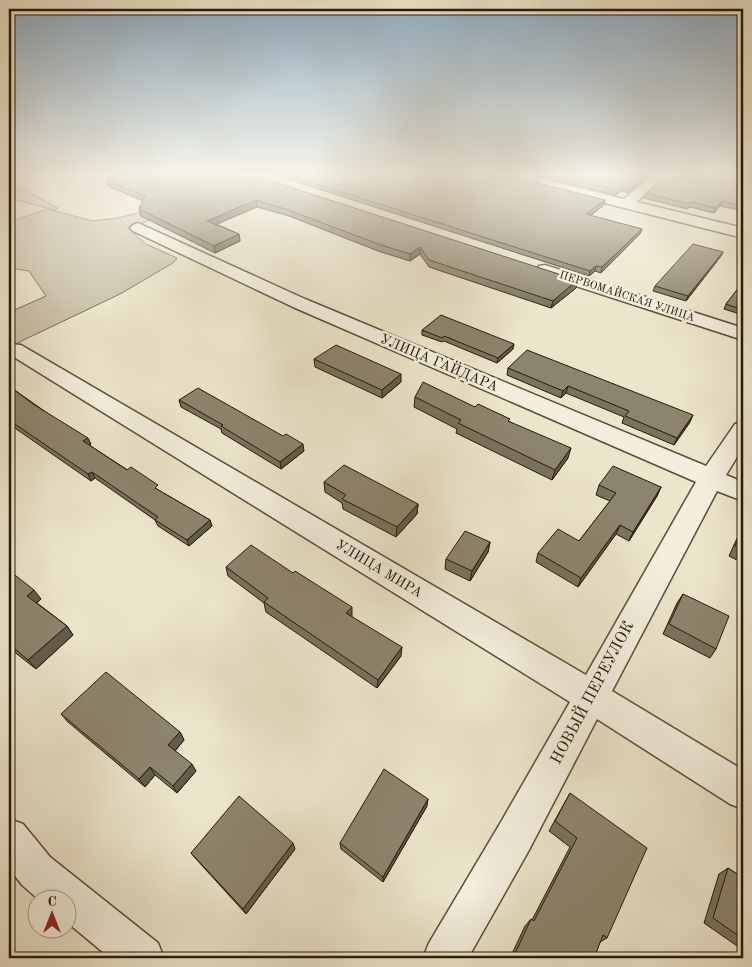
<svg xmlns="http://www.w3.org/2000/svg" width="752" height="967" font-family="'Old Standard TT',serif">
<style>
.green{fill:#cbc2aa;stroke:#796e59}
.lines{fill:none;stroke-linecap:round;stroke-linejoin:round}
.minor-casing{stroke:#584d39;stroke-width:3}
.minor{fill:#f3eedd;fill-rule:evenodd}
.wall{fill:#79725e;stroke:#271a08}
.shaded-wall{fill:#635c4c;stroke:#271a08}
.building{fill:#8d846d;stroke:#271a08}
.labels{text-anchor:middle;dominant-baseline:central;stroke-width:5;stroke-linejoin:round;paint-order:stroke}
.far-street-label{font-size:11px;fill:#271a08;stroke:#f3eedd}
.street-label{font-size:14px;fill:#271a08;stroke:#f3eedd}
.near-street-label{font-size:16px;fill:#271a08;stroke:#f3eedd}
</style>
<rect width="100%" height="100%" fill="#ece5cb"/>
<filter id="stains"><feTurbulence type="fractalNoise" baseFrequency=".004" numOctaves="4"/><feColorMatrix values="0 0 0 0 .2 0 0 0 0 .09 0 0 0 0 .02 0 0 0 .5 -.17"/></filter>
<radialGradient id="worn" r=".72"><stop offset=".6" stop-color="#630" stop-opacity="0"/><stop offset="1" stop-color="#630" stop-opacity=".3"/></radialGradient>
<path class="green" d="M 9,182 L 58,208 L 55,210 L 9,198 Z
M 158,208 L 170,212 L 133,227 L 133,233 L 146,244 L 177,258 L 173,263 L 120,294 L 9,347 L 10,312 L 46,296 L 29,271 L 9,268 L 9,222 L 47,209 L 93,221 L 118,218 Z"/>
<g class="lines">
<defs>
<path id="minor" d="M 504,175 L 527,175 L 624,199 L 652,175 L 667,175 L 637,202 L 743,228 L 743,238 L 506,178 Z
M 138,223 L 305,299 L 706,466 L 735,424 L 743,421 L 743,447 L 726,475 L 743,482 L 743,501 L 717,491 L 612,691 L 743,770 L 743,809 L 730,804 L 597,719 L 529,850 L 468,958 L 423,958 L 429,943 L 501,822 L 570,702 L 9,354 L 9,344 L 21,345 L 586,675 L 696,482 L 293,307 L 133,231 L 130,228 L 133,225 Z
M 545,265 L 743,328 L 743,340 L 539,274 L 537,270 L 539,266 Z
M 9,819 L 23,824 L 50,857 L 158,943 L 164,958 L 110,958 L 68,923 L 68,900 L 39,900 L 22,885 L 9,868 Z"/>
</defs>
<use href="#minor" class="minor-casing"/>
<use href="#minor" class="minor"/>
</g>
<path class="wall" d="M 235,175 L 577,280 L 576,288 L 551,308 L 429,267 L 420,254 L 410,261 L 378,251 L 289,216 L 257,207 L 216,224 L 239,234 L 240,241 L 215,253 L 141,216 L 139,209 L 143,201 L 108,186 L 106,180 Z
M 275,175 L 506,175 L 604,205 L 590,216 L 642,229 L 640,234 L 601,273 L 595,271 L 589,276 Z
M 535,175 L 649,175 L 628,193 L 621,191 L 616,195 Z
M 743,175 L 743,211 L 720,206 L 714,213 L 690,207 L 687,209 L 644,198 L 646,193 Z
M 723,252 L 721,256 L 686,301 L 653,291 L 655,286 Z
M 743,282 L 743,315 L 724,309 L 726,304 Z
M 422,330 L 513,349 L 497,363 L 444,341 L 442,342 L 422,335 Z
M 314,359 L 401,382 L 382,398 L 315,367 Z
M 508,368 L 690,422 L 674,445 L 622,423 L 624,417 L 566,393 L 561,398 L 507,375 Z
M 9,386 L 91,444 L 89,445 L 160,491 L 210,520 L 212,526 L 189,546 L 158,526 L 155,520 L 95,478 L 91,481 L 9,424 Z
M 415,397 L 475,407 L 510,422 L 568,458 L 552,480 L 456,433 L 457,429 L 414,407 Z
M 179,400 L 304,451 L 281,469 L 222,433 L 221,429 L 181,407 Z
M 324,482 L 418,504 L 417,514 L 396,537 L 343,509 L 342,503 L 325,492 Z
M 599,485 L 661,487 L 657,496 L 629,541 L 616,534 L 578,587 L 536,562 L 538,553 L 579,541 L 610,501 L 596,495 Z
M 743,528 L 743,563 L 729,556 L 739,534 Z
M 490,542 L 488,552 L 470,581 L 445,569 L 446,559 Z
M 226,567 L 352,617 L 401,656 L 377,688 L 266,612 L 264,603 L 228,576 Z
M 9,574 L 41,599 L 37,603 L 67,626 L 73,635 L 36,669 L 13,651 L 9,646 L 9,639 L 12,636 L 9,633 Z
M 683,594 L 716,649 L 710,658 L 663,634 L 677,603 Z
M 61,714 L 180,732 L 184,740 L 175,751 L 196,771 L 177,793 L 155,775 L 145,787 L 68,722 Z
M 570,793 L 607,938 L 600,942 L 594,958 L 510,958 L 525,926 L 531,919 L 532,920 L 570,847 L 549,831 Z
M 427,806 L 383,882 L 341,849 L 340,843 Z
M 295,849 L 246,914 L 196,859 L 191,853 Z
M 728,868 L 743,878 L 743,950 L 704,923 L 719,874 Z"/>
<path class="shaded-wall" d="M 645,175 L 649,175 L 628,193 L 629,189 Z
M 622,187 L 621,191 L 616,195 L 617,190 Z
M 256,200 L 257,207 L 208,228 L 207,221 Z
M 605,200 L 604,205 L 585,219 L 586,214 Z
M 722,201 L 720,206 L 714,213 L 715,208 Z
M 642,229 L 640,234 L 601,273 L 602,267 Z
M 239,234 L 240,241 L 215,253 L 214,246 Z
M 420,247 L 420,254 L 410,261 L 410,254 Z
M 723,252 L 721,256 L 686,301 L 688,296 Z
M 596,266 L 595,271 L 589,276 L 590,271 Z
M 577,280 L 576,288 L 551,308 L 553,301 Z
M 514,344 L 513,349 L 497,363 L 498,358 Z
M 401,374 L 401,382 L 382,398 L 382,390 Z
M 568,386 L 566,393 L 561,398 L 563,391 Z
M 693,415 L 690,422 L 674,445 L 677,438 Z
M 88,438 L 91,444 L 86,447 L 83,441 Z
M 303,444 L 304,451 L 281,469 L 280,462 Z
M 571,448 L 568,458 L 552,480 L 555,470 Z
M 92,472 L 95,478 L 91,481 L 88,474 Z
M 661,487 L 657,496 L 629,541 L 633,532 Z
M 418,504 L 417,514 L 396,537 L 397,527 Z
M 210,520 L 212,526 L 189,546 L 187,540 Z
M 620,525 L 616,534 L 578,587 L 581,578 Z
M 490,542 L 488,552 L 470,581 L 472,571 Z
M 34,590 L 41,599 L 34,605 L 27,596 Z
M 352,607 L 352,617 L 346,613 Z
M 67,626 L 73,635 L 36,669 L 28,660 Z
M 402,647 L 401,656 L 377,688 L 378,680 Z
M 180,732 L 184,740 L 173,753 L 168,745 Z
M 192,764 L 196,771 L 177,793 L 173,786 Z
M 150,767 L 155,775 L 145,787 L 139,779 Z
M 428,799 L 427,806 L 383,882 L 383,877 Z
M 293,843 L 295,849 L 246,914 L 243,909 Z"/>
<path class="building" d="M 119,175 L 235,175 L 248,179 L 256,176 L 577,280 L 553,301 L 429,260 L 420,247 L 410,254 L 378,244 L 288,210 L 256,200 L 207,221 L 239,234 L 214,246 L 139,209 L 145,196 L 106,180 Z
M 288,175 L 506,175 L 605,200 L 586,214 L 642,229 L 602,267 L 596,266 L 590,271 Z
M 555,175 L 645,175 L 629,189 L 622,187 L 617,190 Z
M 666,175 L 743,175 L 743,206 L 722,201 L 715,208 L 692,202 L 689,204 L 646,193 Z
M 693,244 L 723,252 L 688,296 L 655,286 Z
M 743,282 L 743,310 L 726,304 Z
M 441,315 L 514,344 L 498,358 L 444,336 L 442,338 L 422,330 Z
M 336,345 L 401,374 L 382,390 L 314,359 Z
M 527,350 L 693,415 L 677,438 L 625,416 L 629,411 L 568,386 L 563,391 L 508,368 Z
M 423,382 L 475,407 L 478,404 L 510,419 L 508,421 L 571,448 L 555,470 L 458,423 L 461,420 L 415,397 Z
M 9,386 L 33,404 L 88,438 L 83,441 L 127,470 L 131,467 L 158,485 L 155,488 L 210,520 L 187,540 L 155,520 L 158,517 L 92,472 L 88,474 L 9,420 Z
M 198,388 L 283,436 L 286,434 L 303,444 L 280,462 L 221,426 L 223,425 L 179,400 Z
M 344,465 L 418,504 L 397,527 L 342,499 L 346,495 L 324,482 Z
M 613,466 L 661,487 L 633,532 L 620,525 L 581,578 L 538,553 L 558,529 L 579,541 L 616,493 L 599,485 Z
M 743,529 L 743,550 L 735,546 Z
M 465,531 L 490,542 L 472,571 L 446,559 Z
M 251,545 L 293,573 L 295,571 L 352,607 L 346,613 L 402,647 L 378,680 L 264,602 L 268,598 L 226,567 Z
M 11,572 L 34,590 L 27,596 L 67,626 L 28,660 L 9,644 L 9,639 L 14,634 L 9,630 L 9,574 Z
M 683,594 L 729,616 L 716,649 L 669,624 Z
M 106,672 L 180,732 L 168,745 L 192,764 L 173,786 L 150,767 L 139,779 L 61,714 Z
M 384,769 L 428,799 L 383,877 L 340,843 Z
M 570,793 L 647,848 L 607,938 L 603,935 L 594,958 L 513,958 L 531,919 L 534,921 L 577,838 L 555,821 Z
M 239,796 L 293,843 L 243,909 L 191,853 Z
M 728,868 L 743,878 L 743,939 L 713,918 Z"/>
<linearGradient id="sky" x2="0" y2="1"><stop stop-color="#8facc2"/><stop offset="0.56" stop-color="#f6f3e8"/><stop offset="1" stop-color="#f6f3e8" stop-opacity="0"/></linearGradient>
<rect width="752" height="310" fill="url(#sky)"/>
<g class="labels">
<g class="far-street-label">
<text transform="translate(627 297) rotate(18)">ПЕРВОМАЙСКАЯ УЛИЦА</text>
</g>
<g class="street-label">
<text transform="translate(439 363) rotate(23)">УЛИЦА ГАЙДАРА</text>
<text transform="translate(379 569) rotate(31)">УЛИЦА МИРА</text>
</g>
<g class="near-street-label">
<text transform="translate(593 693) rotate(-62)">НОВЫЙ ПЕРЕУЛОК</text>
</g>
</g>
<rect width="752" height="967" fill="none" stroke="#ece5cb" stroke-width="30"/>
<rect x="10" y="10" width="732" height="947" fill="none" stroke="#271a08" stroke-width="2.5"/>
<rect x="15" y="15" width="722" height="937" fill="none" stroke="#271a08"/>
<g transform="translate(52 914)"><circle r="24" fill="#f3eedd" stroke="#a19988"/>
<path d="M0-4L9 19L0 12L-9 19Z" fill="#8f2418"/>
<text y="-8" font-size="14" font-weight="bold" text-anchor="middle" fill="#271a08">С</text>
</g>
<rect width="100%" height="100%" filter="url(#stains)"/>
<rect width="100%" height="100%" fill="url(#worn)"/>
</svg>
